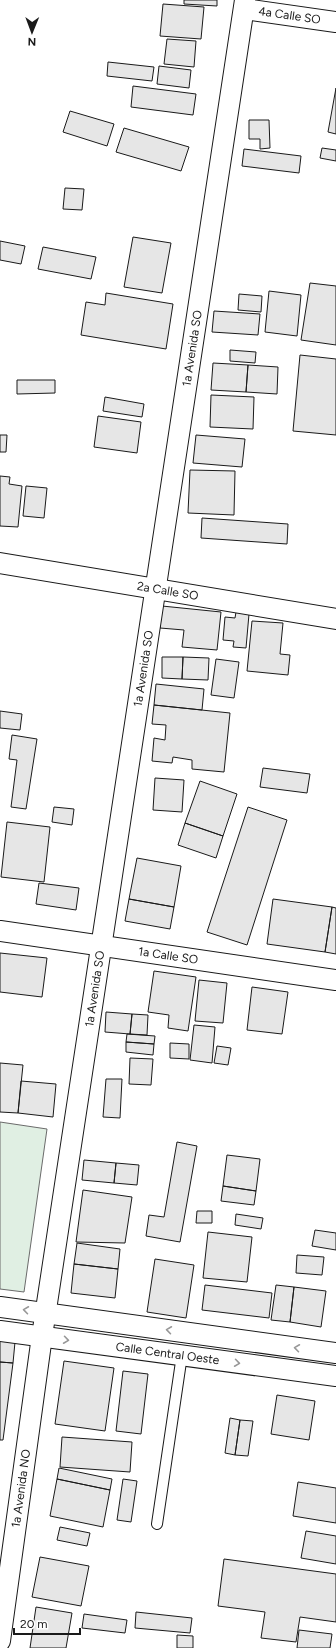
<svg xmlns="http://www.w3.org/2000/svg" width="336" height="1648" font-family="Figtree,sans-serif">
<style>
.garden{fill:#e0efe3;stroke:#6a6a6a}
.building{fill:#e6e6e6;stroke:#1a1a1a}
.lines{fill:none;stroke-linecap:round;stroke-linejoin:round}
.service-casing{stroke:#1a1a1a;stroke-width:12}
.minor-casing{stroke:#1a1a1a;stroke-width:22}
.service{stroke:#fff;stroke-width:10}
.minor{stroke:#fff;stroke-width:20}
.oneway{stroke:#989898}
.labels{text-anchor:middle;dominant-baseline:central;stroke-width:3;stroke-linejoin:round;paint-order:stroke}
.street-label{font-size:12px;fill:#1a1a1a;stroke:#fff}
</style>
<rect width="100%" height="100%" fill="#fff"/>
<path class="garden" d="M 0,1122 L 47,1129 L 24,1292 L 0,1289 Z"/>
<path class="building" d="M 184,0 L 217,0 L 217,6 L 184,4 Z
M 163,4 L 204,7 L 201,39 L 160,36 Z
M 167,39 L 196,41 L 194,67 L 164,64 Z
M 108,62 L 154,67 L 152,81 L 107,76 Z
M 159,66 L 191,70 L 189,88 L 157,84 Z
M 133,86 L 196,94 L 193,115 L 131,107 Z
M 336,88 L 336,134 L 328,132 Z
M 70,111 L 114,124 L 107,146 L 63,132 Z
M 249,120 L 269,120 L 270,148 L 260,149 L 260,139 L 249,139 Z
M 124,128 L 189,147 L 181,171 L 116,152 Z
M 322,148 L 336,150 L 336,161 L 320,158 Z
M 244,149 L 301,156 L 299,173 L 242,166 Z
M 65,188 L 84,189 L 82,210 L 63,209 Z
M 133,237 L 171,243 L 162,293 L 124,287 Z
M 0,241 L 25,246 L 21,264 L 0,260 Z
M 43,247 L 96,257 L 91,279 L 38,269 Z
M 310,283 L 336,286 L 336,345 L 301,340 Z
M 269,291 L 301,295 L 297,336 L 265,332 Z
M 106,293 L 173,304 L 166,349 L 81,335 L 86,302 L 105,305 Z
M 239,294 L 262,296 L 261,312 L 238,310 Z
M 214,311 L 260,314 L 258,335 L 212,332 Z
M 230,350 L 256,352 L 255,363 L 230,361 Z
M 300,355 L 336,359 L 336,435 L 293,431 Z
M 213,363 L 248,365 L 246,392 L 211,390 Z
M 248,365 L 278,367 L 277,394 L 246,392 Z
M 17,380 L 55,380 L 55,393 L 17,394 Z
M 211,395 L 254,397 L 253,429 L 210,427 Z
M 105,397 L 144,404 L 142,417 L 103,411 Z
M 98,416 L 141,422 L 137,453 L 94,447 Z
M 0,435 L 7,435 L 6,452 L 0,452 Z
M 196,435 L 245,439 L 242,467 L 193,463 Z
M 190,470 L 235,471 L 234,515 L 188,513 Z
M 0,476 L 10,477 L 9,484 L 22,486 L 18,527 L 0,526 Z
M 26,486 L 47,488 L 44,518 L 23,516 Z
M 202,518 L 288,524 L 287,544 L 201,538 Z
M 162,606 L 221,612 L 217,650 L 182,647 L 184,630 L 160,628 Z
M 236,612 L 249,614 L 246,648 L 233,647 L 234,641 L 223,640 L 225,617 L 235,618 Z
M 252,621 L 283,623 L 280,654 L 290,655 L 288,675 L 247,671 Z
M 162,657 L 183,657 L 182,679 L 162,678 Z
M 183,657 L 209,658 L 208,680 L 182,679 Z
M 216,659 L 239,662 L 234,698 L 211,695 Z
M 156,684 L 204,689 L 202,710 L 154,705 Z
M 154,705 L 230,713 L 224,772 L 192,769 L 192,760 L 173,757 L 172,763 L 152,761 L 154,738 L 165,740 L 166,725 L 152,724 Z
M 0,711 L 22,714 L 20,730 L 0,728 Z
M 12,735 L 37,739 L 26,809 L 11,807 L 17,760 L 9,759 Z
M 263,768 L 310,774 L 307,793 L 260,787 Z
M 155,778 L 184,780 L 182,812 L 153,810 Z
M 200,781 L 237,794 L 223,836 L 185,823 Z
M 54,807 L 74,809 L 72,825 L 52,822 Z
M 248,807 L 287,820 L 247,945 L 207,932 Z
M 7,822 L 50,827 L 44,882 L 1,877 Z
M 185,823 L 223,836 L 216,858 L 178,845 Z
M 137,858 L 181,866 L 174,907 L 129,899 Z
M 39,883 L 79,888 L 76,910 L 36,904 Z
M 129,899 L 174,907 L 170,929 L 125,921 Z
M 273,899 L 332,907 L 325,952 L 267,944 Z
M 332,907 L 336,908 L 336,954 L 325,952 Z
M 0,953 L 47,958 L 42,997 L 0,992 Z
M 154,971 L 196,977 L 188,1031 L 168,1028 L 169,1015 L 148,1012 Z
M 199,980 L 227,983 L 223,1023 L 195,1021 Z
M 252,987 L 288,992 L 282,1034 L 247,1030 Z
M 106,1012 L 132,1014 L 130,1034 L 105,1032 Z
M 132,1014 L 148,1015 L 147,1035 L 130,1034 Z
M 194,1025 L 215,1027 L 212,1063 L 190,1060 Z
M 127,1034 L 155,1036 L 154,1044 L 126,1042 Z
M 126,1042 L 154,1044 L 153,1055 L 126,1052 Z
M 170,1043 L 189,1044 L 189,1059 L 170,1058 Z
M 217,1046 L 231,1048 L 228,1065 L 214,1063 Z
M 130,1058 L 153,1059 L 151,1085 L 129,1084 Z
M 0,1063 L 23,1065 L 18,1113 L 0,1112 Z
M 106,1079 L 122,1079 L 120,1118 L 103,1117 Z
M 21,1081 L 56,1084 L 53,1117 L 18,1113 Z
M 177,1142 L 197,1146 L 180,1242 L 146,1236 L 149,1215 L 164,1217 Z
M 227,1155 L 260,1159 L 256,1191 L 223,1186 Z
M 84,1160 L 116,1163 L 114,1183 L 82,1180 Z
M 116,1163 L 139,1165 L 137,1185 L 114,1183 Z
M 223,1186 L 256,1191 L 254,1205 L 221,1201 Z
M 83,1190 L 132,1197 L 125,1243 L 76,1242 Z
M 197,1211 L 212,1211 L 212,1223 L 196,1223 Z
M 236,1214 L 263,1218 L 261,1229 L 235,1225 Z
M 315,1230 L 336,1233 L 336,1250 L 312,1246 Z
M 208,1232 L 252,1237 L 247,1282 L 203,1278 Z
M 77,1243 L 120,1249 L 118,1269 L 74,1264 Z
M 297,1255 L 324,1257 L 322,1275 L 296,1273 Z
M 155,1259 L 194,1265 L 186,1318 L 147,1312 Z
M 74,1264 L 118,1269 L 115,1298 L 71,1293 Z
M 205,1285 L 272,1293 L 269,1318 L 202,1310 Z
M 276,1285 L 294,1287 L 290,1322 L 271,1320 Z
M 294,1287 L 326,1291 L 321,1327 L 290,1322 Z
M 0,1340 L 15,1342 L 13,1363 L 0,1362 Z
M 64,1361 L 114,1368 L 105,1431 L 55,1424 Z
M 0,1362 L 13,1363 L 3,1440 L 0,1440 Z
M 123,1371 L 148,1374 L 141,1434 L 116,1431 Z
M 277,1395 L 315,1401 L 309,1440 L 271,1434 Z
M 230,1418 L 240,1420 L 235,1455 L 225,1453 Z
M 240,1420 L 253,1421 L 248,1456 L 235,1455 Z
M 62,1437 L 132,1442 L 130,1472 L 60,1467 Z
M 59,1468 L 112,1479 L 110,1490 L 57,1479 Z
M 57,1479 L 110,1490 L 103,1527 L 50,1516 Z
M 123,1479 L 137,1481 L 131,1522 L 117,1520 Z
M 298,1482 L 336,1488 L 336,1523 L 293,1516 Z
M 60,1527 L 90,1533 L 87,1546 L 57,1540 Z
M 306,1531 L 336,1536 L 336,1564 L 301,1558 Z
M 40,1557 L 89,1566 L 81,1606 L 32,1597 Z
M 224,1559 L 336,1574 L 336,1622 L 300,1617 L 296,1642 L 261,1638 L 265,1612 L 218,1606 Z
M 36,1607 L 72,1613 L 66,1648 L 30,1648 Z
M 136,1612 L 192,1618 L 190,1633 L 135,1628 Z
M 84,1614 L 127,1620 L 125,1633 L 82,1628 Z
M 299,1630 L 332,1634 L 330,1648 L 297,1648 Z
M 177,1635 L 193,1636 L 193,1648 L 177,1648 Z"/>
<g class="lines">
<defs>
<path id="service" d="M 157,1524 L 182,1355"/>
<g id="minor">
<path id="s1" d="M 244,9 L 336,22"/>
<path id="s2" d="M 0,563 L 336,619"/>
<path id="s3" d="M 0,931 L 336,980"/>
<path d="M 0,1307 L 336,1353"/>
<path id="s4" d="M 0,1331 L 336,1376"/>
<path id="s5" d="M 0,1641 L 42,1336 L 245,0"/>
</g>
</defs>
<use href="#service" class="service-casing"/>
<use href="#minor" class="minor-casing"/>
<use href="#service" class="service"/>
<use href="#minor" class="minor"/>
</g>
<defs><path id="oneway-chevron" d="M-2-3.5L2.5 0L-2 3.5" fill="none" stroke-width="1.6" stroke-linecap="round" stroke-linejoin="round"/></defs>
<g class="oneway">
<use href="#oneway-chevron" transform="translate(26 1310) rotate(-172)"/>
<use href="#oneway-chevron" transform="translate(169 1330) rotate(-172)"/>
<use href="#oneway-chevron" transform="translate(66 1340) rotate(8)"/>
<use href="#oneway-chevron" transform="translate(297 1348) rotate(-172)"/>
<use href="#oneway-chevron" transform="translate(237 1363) rotate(8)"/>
</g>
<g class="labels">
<g class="street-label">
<text stroke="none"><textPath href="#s1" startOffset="46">4a Calle SO</textPath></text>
<text stroke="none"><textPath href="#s5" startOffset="1307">1a Avenida SO</textPath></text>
<text stroke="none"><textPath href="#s2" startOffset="170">2a Calle SO</textPath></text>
<text stroke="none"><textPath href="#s5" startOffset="983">1a Avenida SO</textPath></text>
<text stroke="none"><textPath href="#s3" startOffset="170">1a Calle SO</textPath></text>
<text stroke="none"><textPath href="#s5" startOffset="659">1a Avenida SO</textPath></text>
<text stroke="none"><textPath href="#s4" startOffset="169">Calle Central Oeste</textPath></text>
<text stroke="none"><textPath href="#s5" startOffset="154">1a Avenida NO</textPath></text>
</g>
</g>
<g transform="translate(32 32) rotate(181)" stroke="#ffffff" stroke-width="3" paint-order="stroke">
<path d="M0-3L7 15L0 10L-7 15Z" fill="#1a1a1a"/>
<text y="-6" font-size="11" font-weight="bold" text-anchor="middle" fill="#1a1a1a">N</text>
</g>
<path d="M14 1628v6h66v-6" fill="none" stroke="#1a1a1a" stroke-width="2"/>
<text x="20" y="1628" font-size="12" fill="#1a1a1a" stroke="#ffffff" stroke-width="3" paint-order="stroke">20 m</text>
</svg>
